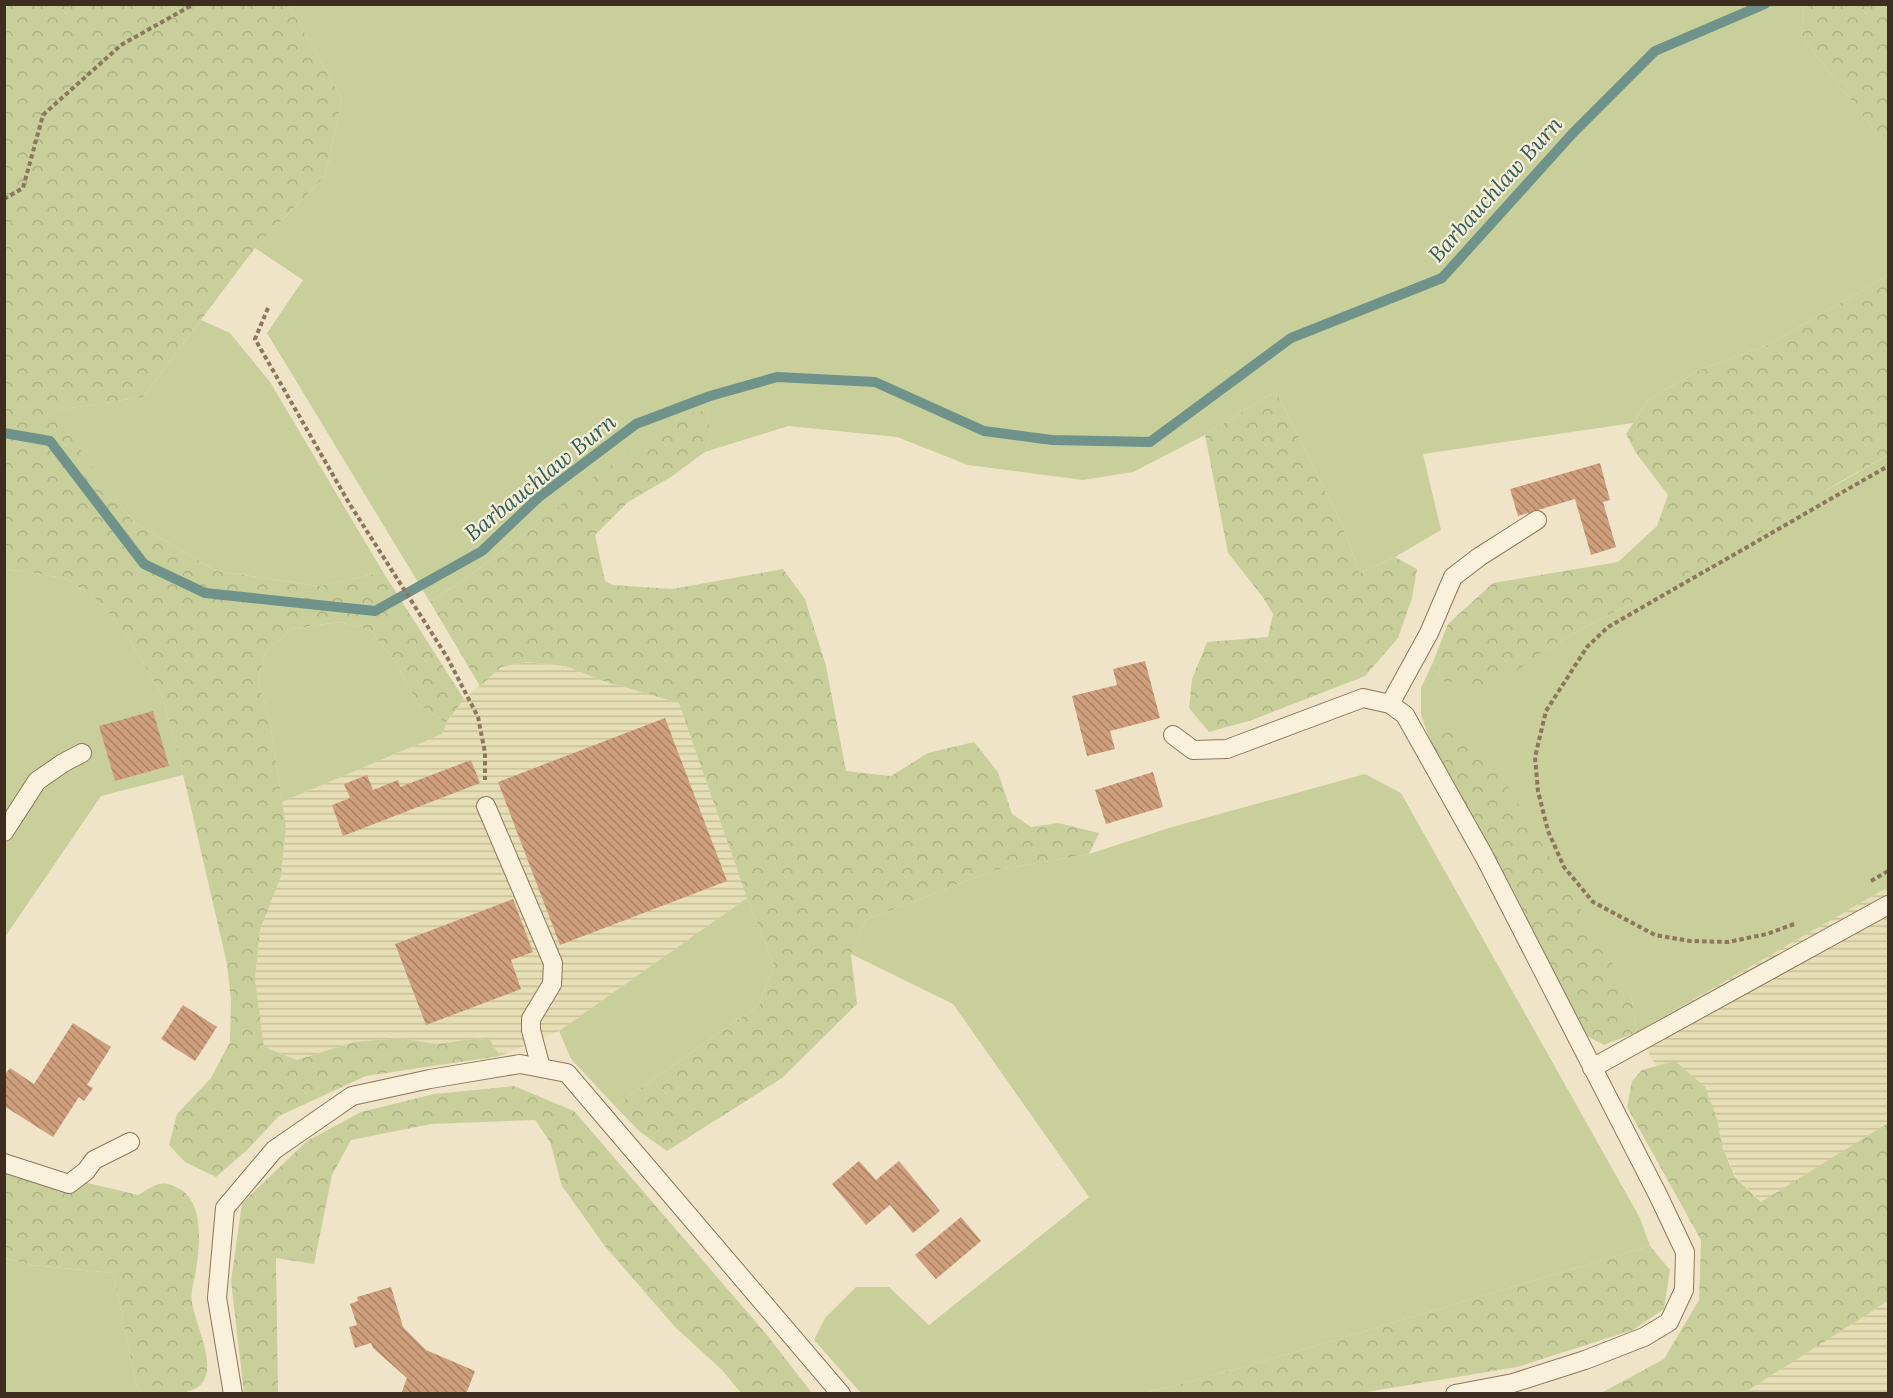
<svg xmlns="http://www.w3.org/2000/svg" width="1893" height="1398" font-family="Lora,serif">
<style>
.farmland{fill:url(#farmland-rules)}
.green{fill:#c9cf9b}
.forest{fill:url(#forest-crowns)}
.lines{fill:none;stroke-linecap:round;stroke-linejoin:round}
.stream{stroke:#6f938a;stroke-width:10}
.building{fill:url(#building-back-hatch)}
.service-casing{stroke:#8d765c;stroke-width:20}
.path{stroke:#8d765c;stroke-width:4;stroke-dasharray:4.5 3;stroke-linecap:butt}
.service{stroke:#faf1dc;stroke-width:18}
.labels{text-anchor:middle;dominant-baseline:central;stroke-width:4.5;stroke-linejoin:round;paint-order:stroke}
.water-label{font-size:22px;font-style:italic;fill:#2f5d5a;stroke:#f7eed8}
</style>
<defs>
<pattern id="farmland-rules" width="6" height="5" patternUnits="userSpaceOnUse" patternTransform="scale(1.5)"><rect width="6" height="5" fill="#e6deb5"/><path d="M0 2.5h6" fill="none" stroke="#c6bf9b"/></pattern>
<pattern id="forest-crowns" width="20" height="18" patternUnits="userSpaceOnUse" patternTransform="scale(1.5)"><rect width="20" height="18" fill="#c9cf9b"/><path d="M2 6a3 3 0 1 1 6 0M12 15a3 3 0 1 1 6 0" fill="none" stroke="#aeb285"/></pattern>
<pattern id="building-back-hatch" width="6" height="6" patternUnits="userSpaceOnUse" patternTransform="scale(1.5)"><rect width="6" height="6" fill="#cf9f7d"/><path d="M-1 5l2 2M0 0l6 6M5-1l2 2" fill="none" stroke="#a98266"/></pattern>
</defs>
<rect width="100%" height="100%" fill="#f0e4c8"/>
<path class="farmland" d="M 526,662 L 566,666 L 600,680 L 679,702 L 747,898 L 559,1031 L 500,1056 L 488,1037 L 436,1044 L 400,1038 L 354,1042 L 297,1060 L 264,1047 L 255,979 L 260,930 L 281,876 L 286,827 L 282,802 L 442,734 L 446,723 L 464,699 L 501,667 Z
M 1888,887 L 1888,1123 L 1762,1202 L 1736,1177 L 1723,1149 L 1717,1119 L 1675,1062 L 1656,1066 L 1637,1032 Z
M 1888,1301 L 1888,1393 L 1744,1393 Z"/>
<path class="green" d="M 289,5 L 1811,5 L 1804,7 L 1801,35 L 1888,148 L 1888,275 L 1770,344 L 1702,369 L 1648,400 L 1633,423 L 1423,454 L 1441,530 L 1395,557 L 1360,573 L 1341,522 L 1276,391 L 1205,435 L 1133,472 L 1083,480 L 968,465 L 897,437 L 788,426 L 705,452 L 711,435 L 707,411 L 685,414 L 469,576 L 430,602 L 267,333 L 303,280 L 255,248 L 325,176 L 342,100 Z
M 201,320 L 230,333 L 270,382 L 383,572 L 319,586 L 217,571 L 133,522 L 51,411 L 143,397 Z
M 1888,455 L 1888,887 L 1637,1032 L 1631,995 L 1434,751 L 1421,715 L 1421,688 L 1433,662 L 1444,682 L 1538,655 L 1578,631 L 1630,604 Z
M 5,569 L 64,578 L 93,596 L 125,632 L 163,697 L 183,775 L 101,796 L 5,937 Z
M 340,622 L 371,631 L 395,661 L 418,704 L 446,723 L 442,734 L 282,802 L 270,722 L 258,681 L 265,653 L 291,629 Z
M 1365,774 L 1401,793 L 1640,1218 L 1650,1246 L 1244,1367 L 1145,1393 L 861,1393 L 814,1340 L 825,1318 L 856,1287 L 889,1287 L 929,1325 L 1089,1197 L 953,1004 L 851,954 L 866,920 L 992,871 L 1089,854 L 1169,828 Z
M 747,898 L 774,965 L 759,1005 L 615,1106 L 571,1059 L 559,1031 Z
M 4,1258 L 33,1265 L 113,1273 L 137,1388 L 142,1393 L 5,1393 Z"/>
<path class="forest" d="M 4,5 L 289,5 L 342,100 L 325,176 L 255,248 L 143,397 L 52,411 L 133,522 L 217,571 L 319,586 L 383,572 L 464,699 L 446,723 L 418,704 L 395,661 L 371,631 L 340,622 L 291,629 L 265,653 L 258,681 L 270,722 L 286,827 L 281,876 L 260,930 L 255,979 L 264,1047 L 297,1060 L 354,1042 L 400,1038 L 436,1044 L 488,1037 L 500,1056 L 366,1076 L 279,1116 L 247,1150 L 216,1177 L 185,1162 L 169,1145 L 177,1114 L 211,1078 L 230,1042 L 231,1000 L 227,964 L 188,795 L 163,697 L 125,632 L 93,596 L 64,578 L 5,569 Z
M 1811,5 L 1888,5 L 1888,148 L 1801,35 L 1804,7 Z
M 1888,275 L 1888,455 L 1838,483 L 1728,553 L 1578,631 L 1538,655 L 1498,685 L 1444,682 L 1433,662 L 1448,624 L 1493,583 L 1618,562 L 1657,526 L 1668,495 L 1636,453 L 1626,434 L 1648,400 L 1702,369 L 1770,344 Z
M 1276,391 L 1341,522 L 1360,573 L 1395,557 L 1417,569 L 1412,598 L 1398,638 L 1365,676 L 1252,720 L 1209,732 L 1189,708 L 1192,679 L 1207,642 L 1268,637 L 1273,614 L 1262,596 L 1228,553 L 1205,435 Z
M 707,410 L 711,435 L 705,452 L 671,477 L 628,502 L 595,535 L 605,581 L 613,585 L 672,589 L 783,569 L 805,599 L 826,666 L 846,771 L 891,776 L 928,753 L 974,742 L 998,772 L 1012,814 L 1031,827 L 1058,823 L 1099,833 L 1089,854 L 992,871 L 866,920 L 851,954 L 857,1004 L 782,1078 L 667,1151 L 639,1131 L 615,1106 L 759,1005 L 774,965 L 747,898 L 679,703 L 600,680 L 566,666 L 526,662 L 501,667 L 480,686 L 430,602 L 469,576 L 533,528 L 598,474 L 685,414 Z
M 1451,730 L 1484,746 L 1631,995 L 1637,1032 L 1604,1045 L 1583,1034 L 1434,751 L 1435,740 Z
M 1675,1061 L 1705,1087 L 1717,1119 L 1723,1149 L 1735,1177 L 1761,1202 L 1888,1123 L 1888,1301 L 1744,1393 L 1601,1393 L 1664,1359 L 1699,1300 L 1701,1240 L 1627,1107 L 1632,1081 L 1642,1070 Z
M 514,1086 L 574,1111 L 767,1335 L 812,1393 L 741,1393 L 722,1370 L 675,1327 L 604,1245 L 562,1186 L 550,1142 L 535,1120 L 431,1124 L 351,1140 L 332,1175 L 314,1264 L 276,1258 L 278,1393 L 244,1393 L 231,1281 L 242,1203 L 307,1141 L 361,1112 L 434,1094 Z
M 4,1163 L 138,1195 C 155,1185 161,1178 180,1189 C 204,1203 200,1245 196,1270 C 195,1279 190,1292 192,1302 C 195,1324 216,1362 203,1382 C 192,1398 160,1393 142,1393 L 137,1388 L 113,1273 L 33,1265 L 5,1258 Z
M 1650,1246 L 1670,1270 L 1664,1309 L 1633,1330 L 1517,1367 L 1361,1393 L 1145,1393 L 1244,1367 Z"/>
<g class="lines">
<path class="stream" d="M 4,433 L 50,441 L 144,564 L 205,593 L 375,611 L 482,551 L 539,497 L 636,424 L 710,396 L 777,377 L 875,382 L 984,431 L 1052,440 L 1150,442 L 1291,338 L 1442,278 L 1572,134 L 1655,51 L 1765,4"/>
</g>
<path class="building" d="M 1600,463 L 1610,500 L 1603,502 L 1616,547 L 1591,555 L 1575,499 L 1518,516 L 1510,489 Z
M 1145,661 L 1160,718 L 1110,731 L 1115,749 L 1087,756 L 1072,696 L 1117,685 L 1113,669 Z
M 153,711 L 169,766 L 115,781 L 99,726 Z
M 665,718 L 727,881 L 560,945 L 498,782 Z
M 471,760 L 480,783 L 343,836 L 332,805 L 350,798 L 344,784 L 367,775 L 373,790 L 398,780 L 400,787 Z
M 1153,772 L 1163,807 L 1106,824 L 1095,790 Z
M 513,899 L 533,952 L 511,960 L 521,989 L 426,1025 L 395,944 Z
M 183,1005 L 217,1027 L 195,1061 L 161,1039 Z
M 73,1023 L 111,1047 L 87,1085 L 93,1088 L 84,1101 L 79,1097 L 53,1137 L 4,1106 L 4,1076 L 10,1068 L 34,1084 Z
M 859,1161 L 876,1180 L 899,1161 L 940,1211 L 913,1233 L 890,1205 L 866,1225 L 832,1184 Z
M 961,1217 L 981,1241 L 936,1279 L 915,1255 Z
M 391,1287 L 403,1327 L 426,1350 L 475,1371 L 466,1394 L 434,1394 L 429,1392 L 428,1394 L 401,1394 L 407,1378 L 373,1348 L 371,1343 L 355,1348 L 349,1327 L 357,1325 L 350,1304 L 358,1301 L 357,1297 Z"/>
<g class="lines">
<defs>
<path id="service" d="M 1390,704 L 1429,633 L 1453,577 L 1479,557 L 1537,520
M 1173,735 L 1193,750 L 1227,749 L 1363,698 L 1390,704 L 1405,715 L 1484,856 L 1658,1195 L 1685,1252 L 1684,1290 L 1669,1322 L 1644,1337 L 1585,1360 L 1513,1383 L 1455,1394
M 486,806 L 553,963 L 552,984 L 531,1019 L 531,1030 L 541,1068
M 4,832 L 37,781 L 63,763 L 82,753
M 1592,1068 L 1888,905
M 4,1163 L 69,1184 L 86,1171 L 94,1160 L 130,1142
M 233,1394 L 217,1298 L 225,1208 L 274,1150 L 352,1096 L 430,1079 L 520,1064 L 567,1073 L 841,1394"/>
</defs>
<use href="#service" class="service-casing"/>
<path class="path" d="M 4,199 L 23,188 L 43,115 L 121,45 L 194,4
M 268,308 L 255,339 L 349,503 L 447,657 L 478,717 L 485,753 L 485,780
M 1871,881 L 1888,871
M 1794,924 L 1767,934 L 1728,942 L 1690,941 L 1655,935 L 1593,902 L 1564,867 L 1548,831 L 1538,791 L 1535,757 L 1546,711 L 1587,647 L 1608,627 L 1888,466"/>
<use href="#service" class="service"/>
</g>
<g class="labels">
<g class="water-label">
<text transform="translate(1495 189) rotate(-48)">Barbauchlaw Burn</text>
<text transform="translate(540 477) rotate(-39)">Barbauchlaw Burn</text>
</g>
</g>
<rect width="1893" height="1398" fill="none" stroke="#3d2e20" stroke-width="12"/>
</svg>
